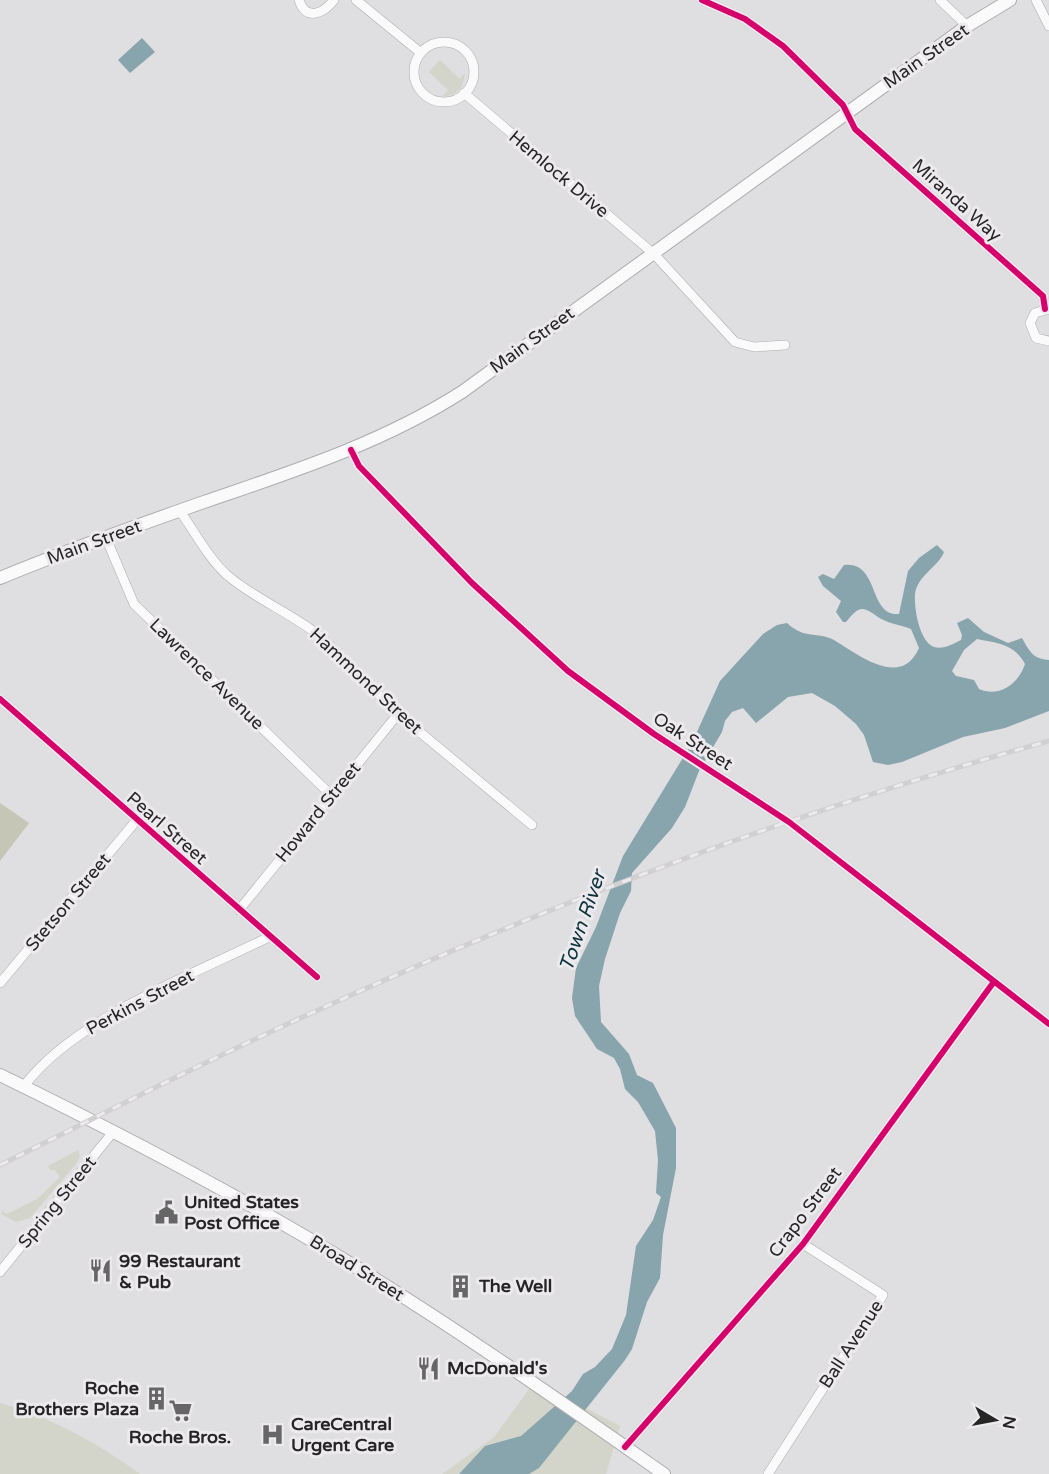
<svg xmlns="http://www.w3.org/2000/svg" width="1049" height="1474" font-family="'Varela Round',sans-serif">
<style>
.green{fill:#d4d5ca}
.forest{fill:#c5c6b5}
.water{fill:#88a4ac;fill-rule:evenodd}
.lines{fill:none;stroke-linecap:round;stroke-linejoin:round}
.minor-casing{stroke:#aeacae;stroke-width:10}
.major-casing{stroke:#aeacae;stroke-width:14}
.minor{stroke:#fafafa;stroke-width:9}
.major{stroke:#fafafa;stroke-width:12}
.rail-casing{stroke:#d1d0d1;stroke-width:5}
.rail{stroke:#edeaee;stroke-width:3;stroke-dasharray:9;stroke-linecap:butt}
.cycleway-casing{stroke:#edeaee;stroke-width:10}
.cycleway{stroke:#d6006c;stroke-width:6}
.labels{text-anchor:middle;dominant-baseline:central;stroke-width:6;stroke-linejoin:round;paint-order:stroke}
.street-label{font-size:18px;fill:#262526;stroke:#edeaee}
.poi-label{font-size:18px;font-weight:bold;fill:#262526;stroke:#edeaee;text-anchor:start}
.water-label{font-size:20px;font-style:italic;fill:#0a333c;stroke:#edeaee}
</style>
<rect width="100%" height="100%" fill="#dfdee0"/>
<path class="green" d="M 440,60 L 460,79 L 465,73 L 462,87 L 454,94 L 442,97 L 448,90 L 429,72 Z
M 78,1150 L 80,1156 L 76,1164 L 30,1218 L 16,1222 L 1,1214 L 2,1211 L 7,1214 L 37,1199 L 60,1177 L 55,1170 L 50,1170 L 48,1166 Z
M 535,1381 L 620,1426 L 606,1474 L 442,1474 L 494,1437 Z
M 0,1403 C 50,1417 98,1443 140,1474 L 0,1474 Z"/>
<path class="forest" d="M 0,803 L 29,823 L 0,861 Z"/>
<path class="water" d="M 142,38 L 155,52 L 130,73 L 118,60 Z
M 937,545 L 944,552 C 939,566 917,576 915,594 C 914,608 919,641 934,647 C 943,650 953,644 961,640 L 962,635 L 957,623 L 968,618 L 984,632 L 1008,643 L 1022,638 C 1030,652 1033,659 1049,660 L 1049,711 L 1005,728 L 963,737 L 902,762 L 888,765 L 873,762 L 864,735 L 856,724 L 835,706 L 812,693 L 788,697 L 756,723 L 743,708 L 732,712 L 725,721 L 722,732 L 699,771 L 685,807 L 672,828 L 632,873 L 631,891 L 620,913 L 605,959 L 599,986 L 601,1022 L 629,1054 L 637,1075 L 653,1083 L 676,1128 L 676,1168 L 663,1235 L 660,1278 L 647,1302 L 632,1349 L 625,1360 L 539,1468 L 529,1474 L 459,1474 L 485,1446 L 521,1436 L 572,1391 L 583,1374 L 595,1367 L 612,1349 L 626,1315 L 636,1246 L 653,1220 L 661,1197 L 656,1193 L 658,1160 L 655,1131 L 638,1102 L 625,1089 L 620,1069 L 614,1058 L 597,1049 L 575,1016 L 572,998 L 576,968 L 596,927 L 623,856 L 692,743 L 720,681 L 763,634 L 777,625 L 787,623 C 805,640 817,631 834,640 C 859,655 901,689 919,648 L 911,629 C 901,625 886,623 878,617 C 862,605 859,606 846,622 L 843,622 L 836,612 L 841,601 L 823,586 L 818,577 L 823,574 L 834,579 L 844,565 C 880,561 868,617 899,614 L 908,571 L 919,558 ZM 977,639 C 997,643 1015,644 1025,664 C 1019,683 1000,698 979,689 L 974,680 L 956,676 L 952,671 L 964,650 Z"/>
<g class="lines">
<defs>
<path id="minor" d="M 299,0 C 306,22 324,13 334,0
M 356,0 L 421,53
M 702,0 L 745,19 L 783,46 L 843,105 L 855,129 L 1043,296 L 1045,309
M 940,0 L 967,26
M 1036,0 L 1049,26
M414 72a30 30 0 1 1 60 0a30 30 0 1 1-60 0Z
M 464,93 L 654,254 L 735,342 L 754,347 L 785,345
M 1049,309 L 1035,313 L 1030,323 L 1036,338 L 1049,341
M 351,450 L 359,466 L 472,583 L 568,671 L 654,734 L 789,822 L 1049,1024
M 180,511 C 194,531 209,559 227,575 C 256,600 292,613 321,637 L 398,714 L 532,825
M 106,538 L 134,604 L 331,795
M 0,699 L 317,977
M 239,910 L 398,714
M 0,983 L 136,821
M 24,1086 C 74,1019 194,974 269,937
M 0,1272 L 113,1132
M 625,1447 L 803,1244 L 993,983
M 768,1474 L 883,1295 L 803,1244"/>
<path id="major" d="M 0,578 C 67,550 136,526 204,502 C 294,471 382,443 462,392 L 967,26 L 1010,0
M 0,1075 C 119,1133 238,1195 351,1264 C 459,1330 561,1402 664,1474"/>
</defs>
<use href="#minor" class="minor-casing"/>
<use href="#major" class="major-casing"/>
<use href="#minor" class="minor"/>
<use href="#major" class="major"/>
<defs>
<path id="rail" d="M 0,1165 C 97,1117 193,1067 292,1022 C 536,909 789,813 1049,741"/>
</defs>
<use href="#rail" class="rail-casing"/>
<use href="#rail" class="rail"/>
<defs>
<path id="cycleway" d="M 702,0 L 745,19 L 783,46 L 843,105 L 855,129 L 1043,296 L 1045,309
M 351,450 L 359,466 L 472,583 L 568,671 L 654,734 L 789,822 L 1049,1024
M 0,699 L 317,977
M 625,1447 L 803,1244 L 993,983"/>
</defs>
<use href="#cycleway" class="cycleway-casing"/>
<use href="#cycleway" class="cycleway"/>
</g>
<defs>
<symbol id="civic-bare" viewBox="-9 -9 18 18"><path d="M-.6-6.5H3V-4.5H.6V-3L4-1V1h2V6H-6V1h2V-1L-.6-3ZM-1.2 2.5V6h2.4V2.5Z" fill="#676667" stroke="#edeaee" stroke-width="2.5" paint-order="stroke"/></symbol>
<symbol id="restaurant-bare" viewBox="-9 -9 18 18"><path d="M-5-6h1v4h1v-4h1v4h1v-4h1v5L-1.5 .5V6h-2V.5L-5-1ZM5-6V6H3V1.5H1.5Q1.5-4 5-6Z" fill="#676667" stroke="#edeaee" stroke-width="2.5" paint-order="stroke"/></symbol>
<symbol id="building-bare" viewBox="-9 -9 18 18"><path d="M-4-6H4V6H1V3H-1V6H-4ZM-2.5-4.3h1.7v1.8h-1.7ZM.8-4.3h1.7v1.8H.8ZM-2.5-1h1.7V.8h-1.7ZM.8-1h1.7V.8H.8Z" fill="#676667" stroke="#edeaee" stroke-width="2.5" paint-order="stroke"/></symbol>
<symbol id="supermarket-bare" viewBox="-9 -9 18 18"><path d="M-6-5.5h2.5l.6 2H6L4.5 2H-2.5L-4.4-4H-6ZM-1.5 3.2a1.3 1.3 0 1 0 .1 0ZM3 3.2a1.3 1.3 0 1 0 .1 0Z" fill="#676667" stroke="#edeaee" stroke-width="2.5" paint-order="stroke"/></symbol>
<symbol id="hospital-bare" viewBox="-9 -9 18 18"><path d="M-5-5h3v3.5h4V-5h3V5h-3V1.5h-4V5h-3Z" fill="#676667" stroke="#edeaee" stroke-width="2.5" paint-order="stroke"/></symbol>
</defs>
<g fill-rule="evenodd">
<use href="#civic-bare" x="150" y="1196" width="33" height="33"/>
<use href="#restaurant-bare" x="84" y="1254" width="33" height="33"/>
<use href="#building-bare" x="444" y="1270" width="33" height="33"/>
<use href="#restaurant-bare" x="412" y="1352" width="33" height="33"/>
<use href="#building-bare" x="140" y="1382" width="33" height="33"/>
<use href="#supermarket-bare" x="164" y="1394" width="33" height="33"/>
<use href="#hospital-bare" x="256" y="1418" width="33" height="33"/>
</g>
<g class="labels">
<g class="street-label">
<text transform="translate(926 56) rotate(-35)">Main Street</text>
<text transform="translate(559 174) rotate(40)">Hemlock Drive</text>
<text transform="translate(957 200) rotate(42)">Miranda Way</text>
<text transform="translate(532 340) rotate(-36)">Main Street</text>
<text transform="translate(94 542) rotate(-20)">Main Street</text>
<text transform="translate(207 674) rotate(44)">Lawrence Avenue</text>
<text transform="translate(366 681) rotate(43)">Hammond Street</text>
<text transform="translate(693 741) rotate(33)">Oak Street</text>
<text transform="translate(318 812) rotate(-51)">Howard Street</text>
<text transform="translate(167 828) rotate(41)">Pearl Street</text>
<text transform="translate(68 902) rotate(-50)">Stetson Street</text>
<text transform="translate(140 1002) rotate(-28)">Perkins Street</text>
<text transform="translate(57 1202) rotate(-51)">Spring Street</text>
<text transform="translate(805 1212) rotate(-53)">Crapo Street</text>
<text transform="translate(357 1268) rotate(32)">Broad Street</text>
<text transform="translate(851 1344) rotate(-57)">Ball Avenue</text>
</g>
<g class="poi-label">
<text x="184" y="1202">United States<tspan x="184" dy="21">Post Office</tspan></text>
<text x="119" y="1261">99 Restaurant<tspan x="119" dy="21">&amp; Pub</tspan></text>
<text x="479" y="1286">The Well</text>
<text x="447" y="1368">McDonald's</text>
<text x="139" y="1388" text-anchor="end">Roche<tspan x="139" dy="21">Brothers Plaza</tspan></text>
<text x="291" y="1424">CareCentral<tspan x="291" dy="21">Urgent Care</tspan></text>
<text x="180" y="1437" text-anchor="middle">Roche Bros.</text>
</g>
<g class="water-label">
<text transform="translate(583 921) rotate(-71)">Town River</text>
</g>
</g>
<g transform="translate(995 1420) rotate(100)" stroke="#edeaee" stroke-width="4.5" paint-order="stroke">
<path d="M0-4.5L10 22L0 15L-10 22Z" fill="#262526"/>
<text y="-9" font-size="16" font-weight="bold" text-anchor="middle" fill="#262526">N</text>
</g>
</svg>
